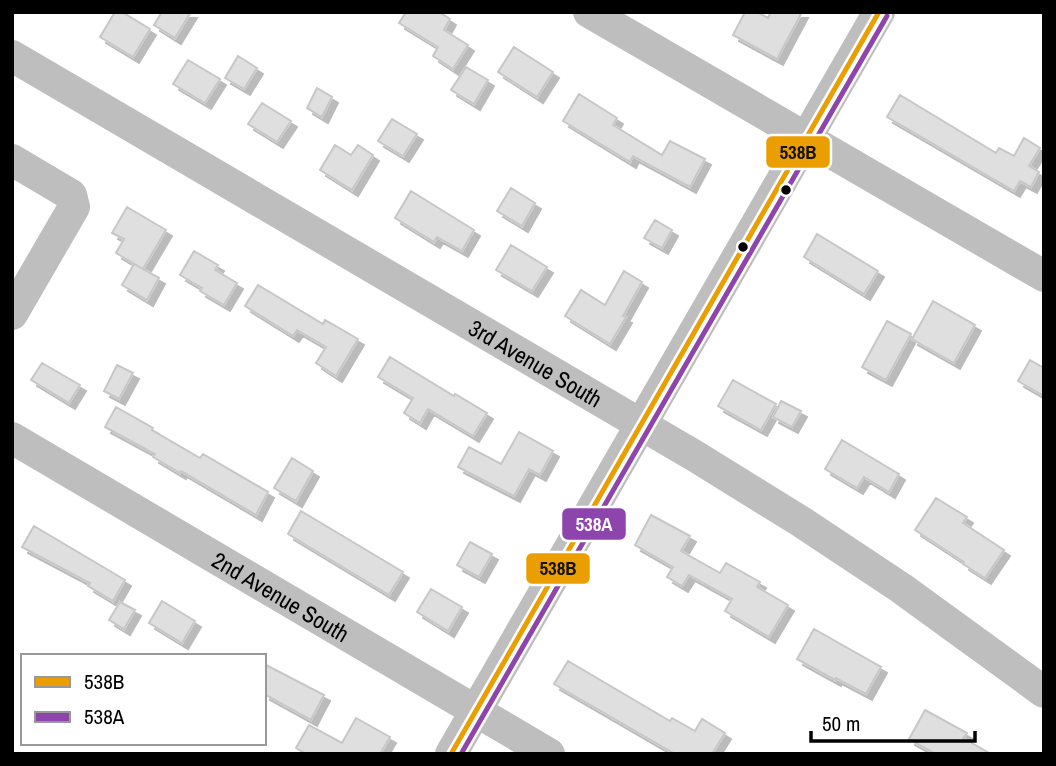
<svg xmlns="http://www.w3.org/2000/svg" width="1056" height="766" font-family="'Archivo Narrow',sans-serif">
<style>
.building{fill:#dfdfdf;stroke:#c7c7c7;stroke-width:2;filter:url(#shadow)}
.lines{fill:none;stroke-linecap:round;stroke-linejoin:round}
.minor{stroke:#bebebe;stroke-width:32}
.bus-1-casing{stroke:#fff;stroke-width:10}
.bus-2-casing{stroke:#fff;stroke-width:10}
.bus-1{stroke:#eb9e00;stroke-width:5}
.bus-2{stroke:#8e44ad;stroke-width:5}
.bus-dot{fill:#000;stroke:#fff;stroke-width:2.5}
.labels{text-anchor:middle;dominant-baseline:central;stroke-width:6;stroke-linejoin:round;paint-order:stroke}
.street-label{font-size:23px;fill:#000;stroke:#fff}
.line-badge{stroke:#fff;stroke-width:2.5}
.badge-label{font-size:19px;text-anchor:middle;font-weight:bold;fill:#fff}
.pale-badge-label{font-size:19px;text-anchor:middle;font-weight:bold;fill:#111}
</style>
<defs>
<filter id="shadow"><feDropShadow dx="6" dy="6" stdDeviation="0" flood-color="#0004"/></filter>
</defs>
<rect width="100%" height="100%" fill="#fff"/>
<path class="building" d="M 115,12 L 122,12 L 150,29 L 133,57 L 100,37 Z
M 162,12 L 191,12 L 175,38 L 154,25 Z
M 406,12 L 439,12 L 450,19 L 444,30 L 468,45 L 453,69 L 433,56 L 438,47 L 399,23 Z
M 745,12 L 757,12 L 768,18 L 771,12 L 802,12 L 777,59 L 733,35 Z
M 514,47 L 553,72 L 537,97 L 498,72 Z
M 238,56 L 257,68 L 244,89 L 225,78 Z
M 188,60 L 220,79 L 205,103 L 173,84 Z
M 466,67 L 488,80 L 474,104 L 451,90 Z
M 317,88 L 332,97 L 322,117 L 307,108 Z
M 579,94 L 617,118 L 613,125 L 662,155 L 670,141 L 705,159 L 690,187 L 633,156 L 630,162 L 563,121 Z
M 900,95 L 996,153 L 999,148 L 1014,156 L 1024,138 L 1040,148 L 1029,166 L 1039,172 L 1031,187 L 1020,181 L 1014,191 L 887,117 Z
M 262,103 L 291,121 L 277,142 L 248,124 Z
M 392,119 L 417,134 L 403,156 L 378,141 Z
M 335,145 L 351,155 L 358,145 L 373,155 L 352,190 L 320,170 Z
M 511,188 L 535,203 L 522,226 L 497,211 Z
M 411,191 L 474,230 L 462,251 L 437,237 L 434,242 L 395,218 Z
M 127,207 L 166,230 L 143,269 L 116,253 L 124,239 L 112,233 Z
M 655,220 L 672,230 L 662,248 L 644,238 Z
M 817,234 L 878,271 L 864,294 L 804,257 Z
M 511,245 L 547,267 L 532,291 L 496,270 Z
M 194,251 L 218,265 L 215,270 L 237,283 L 224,305 L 200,291 L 202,288 L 180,275 Z
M 134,264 L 159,278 L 147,300 L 122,285 Z
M 624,271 L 642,282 L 623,316 L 626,317 L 610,344 L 565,316 L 581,290 L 605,305 Z
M 258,285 L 323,324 L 325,320 L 358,339 L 336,376 L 316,363 L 326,347 L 297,330 L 293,336 L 245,306 Z
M 933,301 L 975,325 L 954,363 L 912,339 Z
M 887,321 L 911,334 L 886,380 L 862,367 Z
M 390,357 L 454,396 L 455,394 L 487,413 L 473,436 L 428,409 L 420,423 L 404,413 L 413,398 L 378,377 Z
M 1030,360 L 1044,368 L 1044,396 L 1018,381 Z
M 42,363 L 80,385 L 69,403 L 31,380 Z
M 117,365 L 133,373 L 119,399 L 104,391 Z
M 733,380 L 776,404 L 761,430 L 718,406 Z
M 781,401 L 801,411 L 792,427 L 773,417 Z
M 116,407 L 153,428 L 152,430 L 200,458 L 203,454 L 268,492 L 256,515 L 181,471 L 180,473 L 153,457 L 155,454 L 105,427 Z
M 519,432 L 553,451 L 540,475 L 529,469 L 514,496 L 458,467 L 469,447 L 501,464 Z
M 842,440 L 899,474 L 889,492 L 864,477 L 857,488 L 825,469 Z
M 292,458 L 313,471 L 296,501 L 274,488 Z
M 936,498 L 967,517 L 963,523 L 1004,550 L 985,578 L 963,564 L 964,562 L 915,530 Z
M 301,511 L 403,572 L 389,595 L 288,534 Z
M 651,515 L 690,536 L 681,551 L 720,573 L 726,563 L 760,582 L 757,587 L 788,605 L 769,637 L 725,611 L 732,599 L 689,575 L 682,586 L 667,577 L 673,567 L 635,545 Z
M 34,526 L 125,580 L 113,601 L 88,586 L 90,583 L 22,547 Z
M 470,542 L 492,554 L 479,577 L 457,565 Z
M 431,589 L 462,607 L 448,631 L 417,612 Z
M 162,601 L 195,621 L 182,643 L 149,623 Z
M 120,602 L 135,610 L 124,629 L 109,620 Z
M 814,629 L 881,667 L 866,694 L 836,678 L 835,680 L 797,659 Z
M 568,661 L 670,721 L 672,718 L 695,731 L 702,719 L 725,733 L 712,754 L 675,754 L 554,684 Z
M 264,664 L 324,695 L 311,720 L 264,694 Z
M 925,710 L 967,733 L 963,738 L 991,754 L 936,754 L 909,739 Z
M 356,718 L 390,737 L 380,754 L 306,754 L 296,748 L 309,725 L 342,743 Z"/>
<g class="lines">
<g class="minor">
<path d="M 589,12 L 1044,276"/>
<path id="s1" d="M 12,56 L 695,456 L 800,521 L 901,588 L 1044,692"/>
<path d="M 12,160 L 71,195 L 74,207 L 12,314"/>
<path id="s2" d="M 12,438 L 549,754"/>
<path d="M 451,754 L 879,12"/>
</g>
<defs>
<path id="bus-1" d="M 451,754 L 879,12"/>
<path id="bus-2" d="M 461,754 L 887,16"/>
</defs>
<use href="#bus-1" class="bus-1-casing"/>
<use href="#bus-2" class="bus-2-casing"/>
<use href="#bus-1" class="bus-1"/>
<use href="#bus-2" class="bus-2"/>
</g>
<g class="bus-dot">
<circle cx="786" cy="190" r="6"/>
<circle cx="743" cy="247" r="6"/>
</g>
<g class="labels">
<g class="street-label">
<text stroke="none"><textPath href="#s1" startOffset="607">3rd Avenue South</textPath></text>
<text stroke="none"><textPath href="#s2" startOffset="312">2nd Avenue South</textPath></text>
</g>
</g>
<g class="line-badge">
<rect x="765" y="135" width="66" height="34" rx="7" fill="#eb9e00"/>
<rect x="561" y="507" width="66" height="34" rx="7" fill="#8e44ad"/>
<rect x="525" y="552" width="66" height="33" rx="7" fill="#eb9e00"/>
</g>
<g class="badge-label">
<text x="594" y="531">538A</text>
</g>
<g class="pale-badge-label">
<text x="798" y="159">538B</text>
<text x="558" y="575">538B</text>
</g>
<rect width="1056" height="766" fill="none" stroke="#000000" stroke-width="28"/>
<rect x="21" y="654" width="245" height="91" fill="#ffffff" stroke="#999999" stroke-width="2"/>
<rect x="35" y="677" width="35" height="10" fill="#eb9e00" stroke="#999999" stroke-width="2"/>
<text x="84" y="689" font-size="21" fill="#000000">538B</text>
<rect x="35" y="712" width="35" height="10" fill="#8e44ad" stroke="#999999" stroke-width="2"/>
<text x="84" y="724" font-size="21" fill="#000000">538A</text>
<path d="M811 731v10h164v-10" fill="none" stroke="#000000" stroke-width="3.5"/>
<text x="822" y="731" font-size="21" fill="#000000" stroke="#ffffff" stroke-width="5" paint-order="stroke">50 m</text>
</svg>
